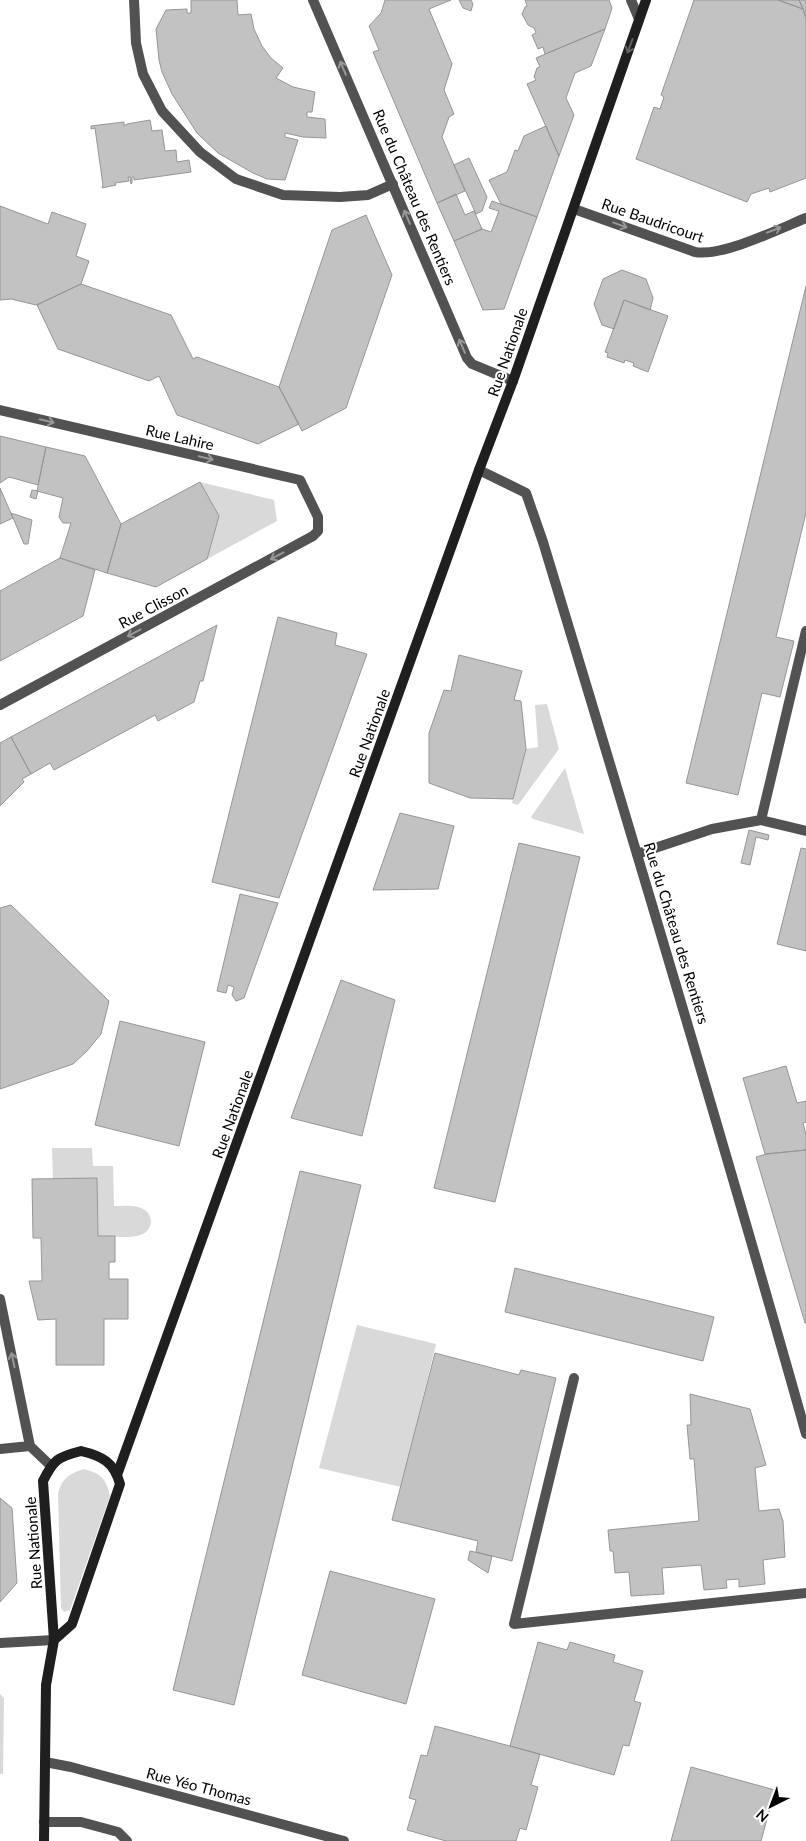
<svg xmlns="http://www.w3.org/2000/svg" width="806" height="1841" font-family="Lato,sans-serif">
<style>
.green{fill:#d9d9d9}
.building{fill:#c2c2c2;stroke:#969696}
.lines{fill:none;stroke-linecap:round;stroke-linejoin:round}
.lane{stroke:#525252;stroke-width:10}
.street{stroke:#525252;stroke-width:10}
.secondary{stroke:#1f1f1f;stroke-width:10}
.oneway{stroke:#626262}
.oneway2{stroke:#979797}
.labels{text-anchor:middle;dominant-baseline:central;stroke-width:4;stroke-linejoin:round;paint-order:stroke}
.street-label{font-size:15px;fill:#000;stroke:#fff}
</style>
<rect width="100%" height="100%" fill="#fff"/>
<path class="green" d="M 200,482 L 274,500 L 277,521 L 207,559 L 219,516 Z
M 547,704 L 559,749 L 518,805 L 512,803 L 526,749 L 538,747 L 535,705 Z
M 565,768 L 584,834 L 533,819 L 531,817 Z
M 52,1148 L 92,1148 L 93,1166 L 113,1166 L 114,1206 C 122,1206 131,1205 138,1207 C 155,1211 156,1232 137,1236 C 125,1238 111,1236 98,1236 L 97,1179 L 53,1179 Z
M 357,1325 L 436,1344 L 401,1487 L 319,1468 Z
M 84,1469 C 101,1474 106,1478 110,1496 L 70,1610 L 64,1612 L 61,1608 L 58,1494 C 62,1478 69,1474 84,1469 Z
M 0,1694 L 4,1698 L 3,1774 L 0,1774 Z"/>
<path class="building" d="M 191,0 L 237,0 L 238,15 L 251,14 L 254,29 L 262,46 L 271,58 L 283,68 L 276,78 L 293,87 L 315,92 L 312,112 L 307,112 L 307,117 L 325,119 L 326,138 L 303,137 L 285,133 L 285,137 L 298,140 L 285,180 L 267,179 L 253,173 L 218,153 L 197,133 L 172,94 L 162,72 L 159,60 L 156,29 L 166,10 L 187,9 L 187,13 L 191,13 Z
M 385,0 L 451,0 L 429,9 L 452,64 L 444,90 L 454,114 L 449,117 L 442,137 L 465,191 L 437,203 L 373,52 L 379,50 L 369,26 L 381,13 Z
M 459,0 L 471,0 L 473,4 L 471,11 L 463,8 Z
M 525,0 L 609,0 L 612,8 L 605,29 L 545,54 L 543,47 L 538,49 L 532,35 L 536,33 L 534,28 L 528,25 L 522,14 L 525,7 L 527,6 Z
M 694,0 L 778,0 L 803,9 L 806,18 L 806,178 L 770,192 L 769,188 L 751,194 L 747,202 L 636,159 L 654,107 L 660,109 L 664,97 L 661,95 Z
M 778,0 L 799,0 L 803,9 Z
M 799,0 L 806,0 L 806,18 L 803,9 Z
M 605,29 L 591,66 L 575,73 L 566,98 L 574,115 L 559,156 L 527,84 L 536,80 L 534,77 L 537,68 L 540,67 L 536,58 Z
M 150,120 L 152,131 L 162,130 L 165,151 L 176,150 L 177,162 L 189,160 L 191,172 L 134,180 L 134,177 L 132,177 L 132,183 L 131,184 L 130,177 L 128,177 L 129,181 L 115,183 L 116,185 L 102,188 L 103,185 L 95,128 L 91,129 L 91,126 L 124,122 L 124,126 L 127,124 Z
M 546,126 L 559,156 L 537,217 L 501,204 L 489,180 L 507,172 L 515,150 L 518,151 L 524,136 Z
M 469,158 L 487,197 L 482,211 L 476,214 L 454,165 Z
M 456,194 L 465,215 L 474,211 L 482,229 L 454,241 L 437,203 Z
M 492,201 L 537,217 L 504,309 L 483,310 L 454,241 L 482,229 L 491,232 L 499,211 L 489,208 Z
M 0,206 L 48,224 L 52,212 L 86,224 L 76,256 L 89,261 L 81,284 L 36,305 L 11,299 L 0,300 Z
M 366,215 L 392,275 L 346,408 L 302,431 L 279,387 L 332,230 Z
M 622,270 L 646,279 L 653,298 L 650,310 L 624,300 L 614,329 L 602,325 L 594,304 L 603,279 Z
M 81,284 L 171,315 L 193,359 L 197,357 L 279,387 L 299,424 L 258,444 L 177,415 L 159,376 L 149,381 L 58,349 L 37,305 Z
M 806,286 L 806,513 L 776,637 L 794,641 L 780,697 L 762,693 L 738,795 L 686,783 Z
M 624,300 L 668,316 L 648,372 L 633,366 L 634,363 L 625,360 L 624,363 L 607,357 L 608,353 L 605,352 Z
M 0,436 L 46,447 L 38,485 L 9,477 L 0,483 Z
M 46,447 L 85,456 L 121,524 L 107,573 L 60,558 L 71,523 L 63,523 L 59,517 L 63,498 L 37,491 Z
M 200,482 L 219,516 L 207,559 L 156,587 L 107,573 L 121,524 Z
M 0,488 L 13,518 L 0,524 Z
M 32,490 L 38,491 L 36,499 L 30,497 Z
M 11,513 L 32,520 L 28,544 L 24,544 Z
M 60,558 L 95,570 L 83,616 L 0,661 L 0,591 Z
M 278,617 L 337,633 L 335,645 L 367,654 L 279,898 L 212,882 Z
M 217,625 L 203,681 L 200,681 L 194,702 L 158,721 L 155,715 L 54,770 L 50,763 L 31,774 L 11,737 Z
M 459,655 L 522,671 L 514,700 L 521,701 L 526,749 L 513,799 L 470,798 L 429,783 L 429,733 L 444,690 L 451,691 Z
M 11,737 L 31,774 L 22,779 L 24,782 L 0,806 L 0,743 Z
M 400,813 L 454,826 L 438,889 L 373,890 Z
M 749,830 L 769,835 L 768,840 L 756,837 L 750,865 L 741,863 Z
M 519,843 L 580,857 L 495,1202 L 434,1188 Z
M 801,848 L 806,849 L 806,951 L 777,944 Z
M 240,894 L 278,903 L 244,998 L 236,1001 L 232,995 L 234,987 L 228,985 L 226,993 L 217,991 Z
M 11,905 L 109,1001 L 101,1034 L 87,1051 L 73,1064 L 0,1089 L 0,908 Z
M 341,980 L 395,1000 L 362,1136 L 291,1118 Z
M 120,1021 L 205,1042 L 179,1146 L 95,1125 Z
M 786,1066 L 797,1103 L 806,1101 L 806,1122 L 803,1123 L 806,1134 L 806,1150 L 765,1154 L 743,1078 Z
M 806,1150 L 806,1323 L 805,1323 L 756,1157 L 767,1154 Z
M 300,1171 L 361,1185 L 234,1705 L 173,1690 Z
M 97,1178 L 98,1236 L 115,1236 L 115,1262 L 109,1262 L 109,1279 L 128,1279 L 128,1319 L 104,1319 L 104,1365 L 56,1365 L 56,1319 L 38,1320 L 29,1281 L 42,1281 L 41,1238 L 33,1238 L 32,1179 Z
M 515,1268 L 714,1317 L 703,1361 L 505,1312 Z
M 435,1353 L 519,1375 L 521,1370 L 556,1378 L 512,1561 L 476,1552 L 478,1541 L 392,1520 Z
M 690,1394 L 750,1409 L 766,1465 L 755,1468 L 759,1511 L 779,1509 L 783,1521 L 785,1557 L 763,1560 L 765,1584 L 739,1587 L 739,1579 L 726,1580 L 727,1588 L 704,1590 L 701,1565 L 662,1568 L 664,1594 L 631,1596 L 629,1572 L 615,1573 L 613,1551 L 610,1551 L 608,1530 L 699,1521 L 694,1459 L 690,1459 L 687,1425 L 691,1425 Z
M 0,1498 L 12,1508 L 17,1583 L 0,1602 Z
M 470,1551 L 492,1556 L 488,1573 L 468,1560 Z
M 330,1571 L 435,1599 L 406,1704 L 302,1675 Z
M 538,1642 L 567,1650 L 570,1642 L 615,1655 L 613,1662 L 643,1671 L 634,1701 L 641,1703 L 629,1746 L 623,1745 L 614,1775 L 510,1746 Z
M 435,1726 L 540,1754 L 531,1785 L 538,1787 L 526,1830 L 520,1828 L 516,1841 L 446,1841 L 407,1830 L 416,1800 L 409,1798 L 421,1755 L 427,1756 Z
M 691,1767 L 775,1790 L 761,1841 L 671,1841 Z"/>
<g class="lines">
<path class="lane" d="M 134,0 L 136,43 L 143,74 L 162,111 L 200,152 L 236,179 L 283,195 L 340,197 L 368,195 L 393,184
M 806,631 L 761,820 L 806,831
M 637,854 L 712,829 L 761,820
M 574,1378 L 514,1624 L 806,1593
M 44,1822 L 81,1822 L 118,1832 L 127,1841"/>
<path class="street" d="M 313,0 L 467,358 L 472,364 L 513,381
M 631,0 L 639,19
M 574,209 L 695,252 C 722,257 779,229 806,218
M 0,410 L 300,480 L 318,517 L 318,531 L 313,536 L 0,705
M 479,470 L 526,493 L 543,542 C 633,839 722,1135 806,1434
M 0,1299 L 30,1446 L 51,1466
M 0,1449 L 30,1446
M 0,1643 L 54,1640
M 45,1762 L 71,1767 L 344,1841"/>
<path class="secondary" d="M 81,1451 C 102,1456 114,1462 120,1484 L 72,1624 L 54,1640 L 43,1481 C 54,1459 58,1457 81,1451 Z
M 117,1475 L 479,470 L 513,381 L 646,0
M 44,1841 L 46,1685 L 54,1640"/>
</g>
<defs><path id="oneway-shaft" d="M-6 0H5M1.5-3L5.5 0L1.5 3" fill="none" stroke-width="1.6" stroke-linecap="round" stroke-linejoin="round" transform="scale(1.25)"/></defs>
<use class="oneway" href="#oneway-shaft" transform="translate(630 46) rotate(110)"/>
<g class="oneway2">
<use href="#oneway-shaft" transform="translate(343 68) rotate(-113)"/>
<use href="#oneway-shaft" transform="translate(407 217) rotate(-113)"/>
<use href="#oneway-shaft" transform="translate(620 225) rotate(20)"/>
<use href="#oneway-shaft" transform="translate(774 230) rotate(-21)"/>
<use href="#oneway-shaft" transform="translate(462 346) rotate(-113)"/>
<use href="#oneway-shaft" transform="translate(47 421) rotate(13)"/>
<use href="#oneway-shaft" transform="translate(206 458) rotate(13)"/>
<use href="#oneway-shaft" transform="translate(277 556) rotate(152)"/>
<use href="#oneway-shaft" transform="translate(134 633) rotate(152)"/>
<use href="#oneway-shaft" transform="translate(13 1360) rotate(-102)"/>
</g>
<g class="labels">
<g class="street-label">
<text transform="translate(415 197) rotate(67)">Rue du Château des Rentiers</text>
<text transform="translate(653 220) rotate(19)">Rue Baudricourt</text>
<text transform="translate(507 352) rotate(-71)">Rue Nationale</text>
<text transform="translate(180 437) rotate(13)">Rue Lahire</text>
<text transform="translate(153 606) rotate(-28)">Rue Clisson</text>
<text transform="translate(369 733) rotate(-70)">Rue Nationale</text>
<text transform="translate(677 933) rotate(73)">Rue du Château des Rentiers</text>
<text transform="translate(232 1114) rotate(-70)">Rue Nationale</text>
<text transform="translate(33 1543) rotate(-94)">Rue Nationale</text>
<text transform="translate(199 1786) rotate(15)">Rue Yéo Thomas</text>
</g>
</g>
<g transform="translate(771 1806) rotate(222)" stroke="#ffffff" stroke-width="4" paint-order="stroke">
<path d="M0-4L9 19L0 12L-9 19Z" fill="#000000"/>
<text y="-8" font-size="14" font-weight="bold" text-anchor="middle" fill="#000000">N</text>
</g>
</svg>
